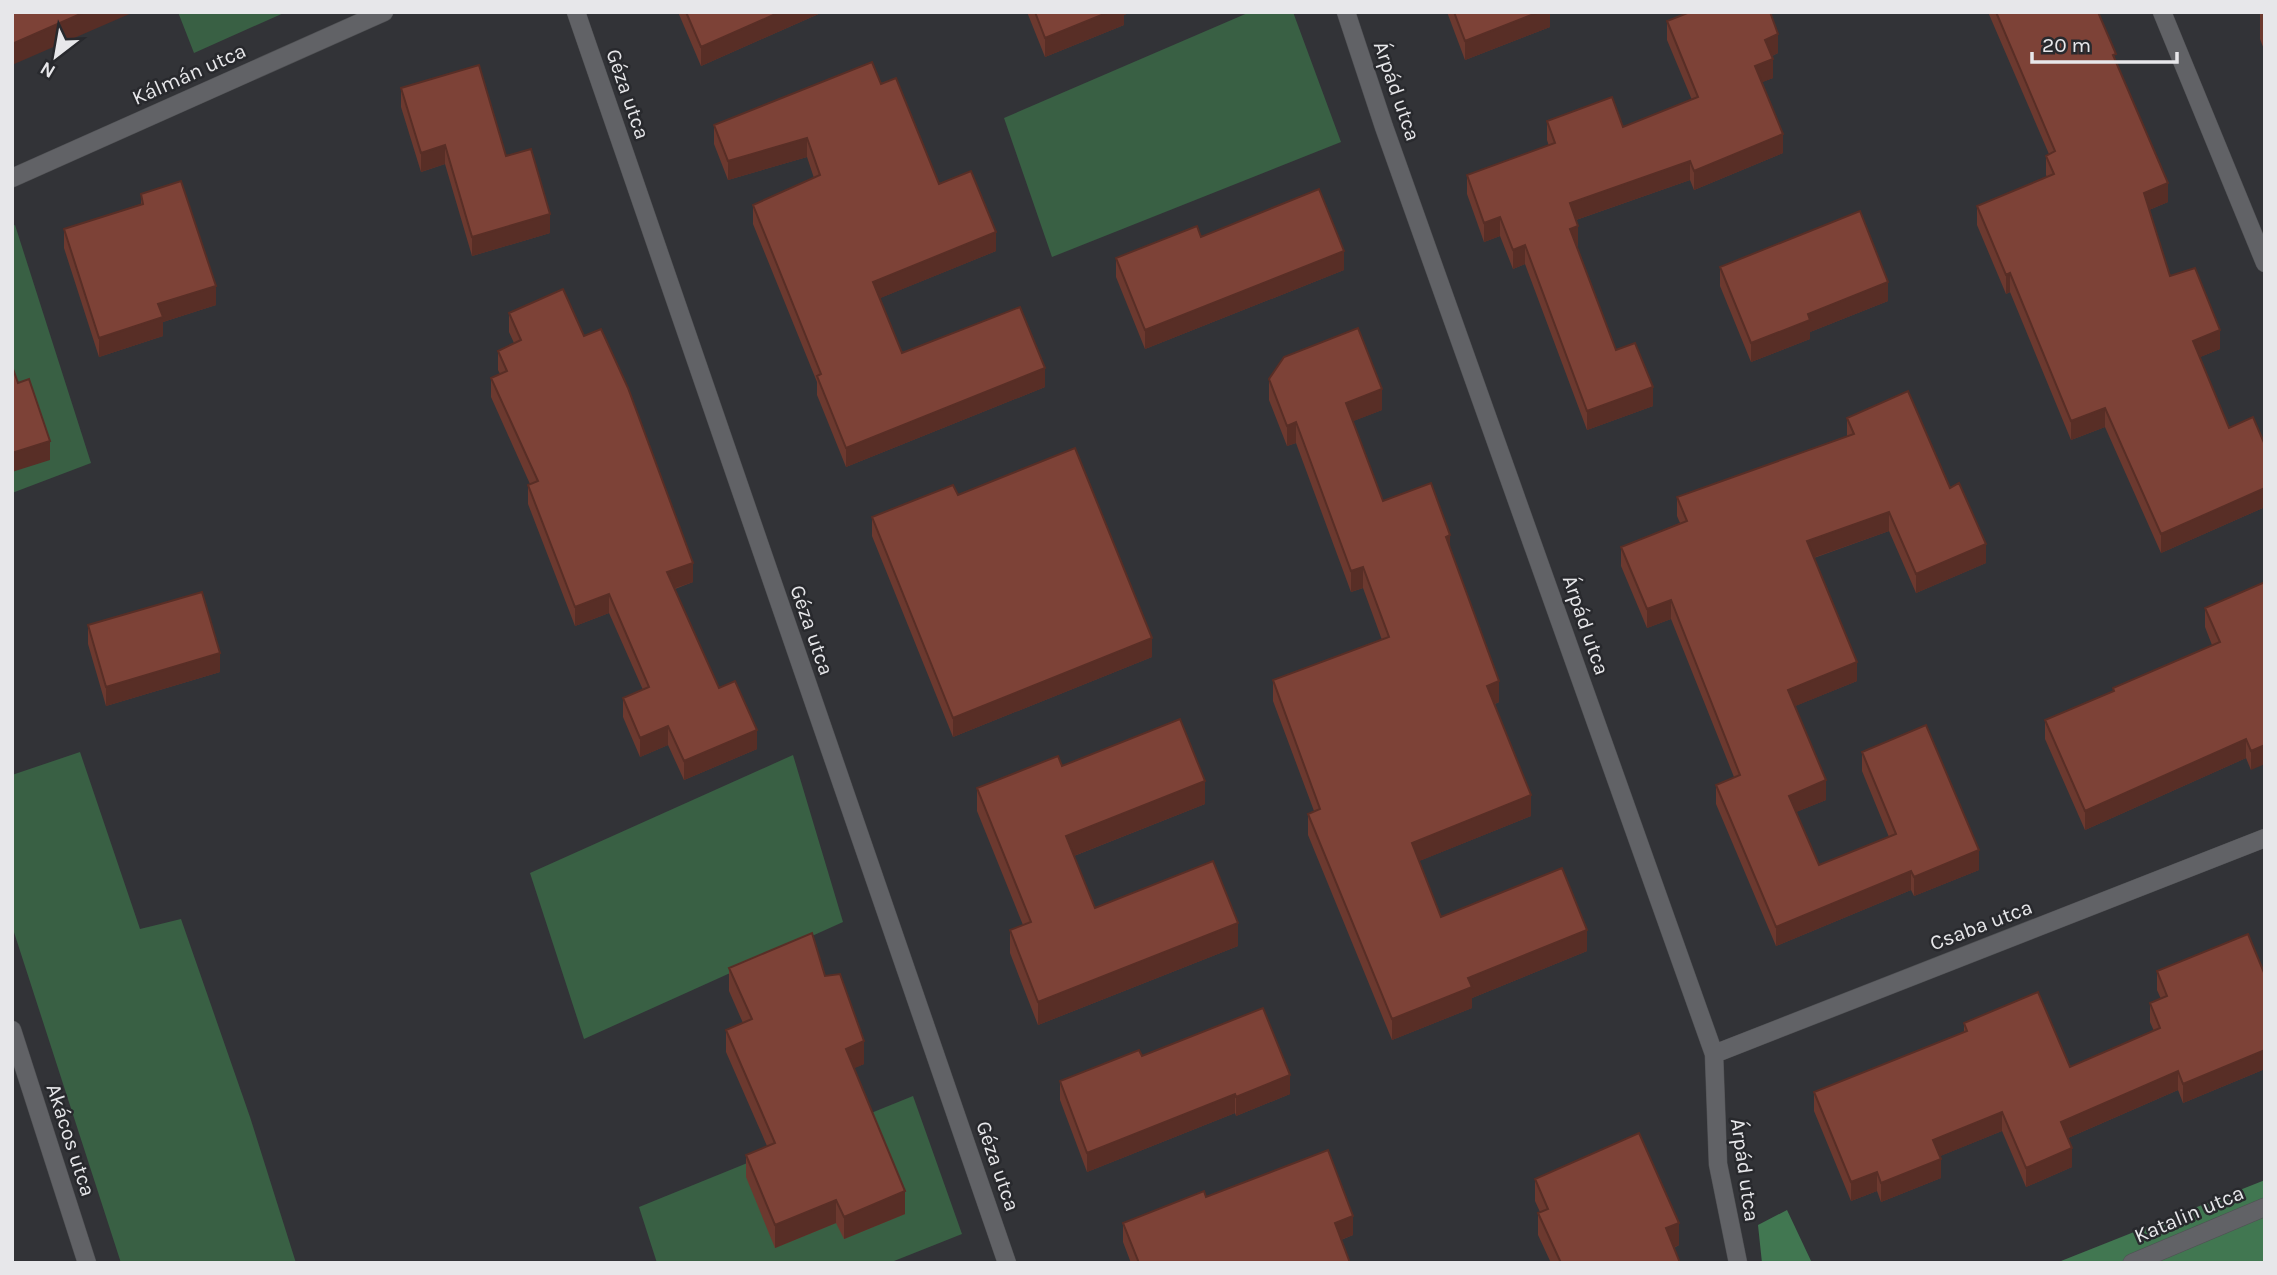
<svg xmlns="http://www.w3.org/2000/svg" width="2277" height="1275" font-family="Karla,sans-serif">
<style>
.green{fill:#396044}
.forest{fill:#417751}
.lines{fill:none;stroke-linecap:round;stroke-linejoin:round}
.street-casing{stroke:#4f5053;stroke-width:19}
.street{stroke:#616266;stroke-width:18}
.wall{fill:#6c392f}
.shaded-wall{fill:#582e26}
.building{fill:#7d4237;stroke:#582e26;stroke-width:2}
.labels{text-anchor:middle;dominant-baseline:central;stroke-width:5;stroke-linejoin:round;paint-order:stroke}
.street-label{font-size:21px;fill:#e7e7ea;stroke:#28292d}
</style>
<rect width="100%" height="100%" fill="#323337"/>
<path class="green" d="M 178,12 L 286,12 L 194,53 Z
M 1250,12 L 1293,12 L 1341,142 L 1052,257 L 1004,118 Z
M 15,225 L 91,463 L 12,493 L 12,226 Z
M 80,752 L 140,929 L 181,919 L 250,1117 L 296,1263 L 121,1263 L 12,926 L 12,775 Z
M 793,755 L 843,922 L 584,1039 L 530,873 Z
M 913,1096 L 962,1234 L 889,1263 L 657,1263 L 639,1207 Z"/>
<path class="forest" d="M 2265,1180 L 2265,1263 L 2056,1263 Z
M 1787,1210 L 1812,1263 L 1762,1263 L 1758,1225 Z"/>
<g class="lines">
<defs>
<path id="street" d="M 576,12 L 1007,1263
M 1346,12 L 1384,127 L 1714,1054 L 1718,1164 L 1738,1263
M 2162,12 L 2265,263
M 12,178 L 384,12
M 12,1030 L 87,1263
M 1714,1054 L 2265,838
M 2132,1263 L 2265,1207"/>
</defs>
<use href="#street" class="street-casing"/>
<use href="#street" class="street"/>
</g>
<path class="wall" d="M 678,12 L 823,12 L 701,66 Z
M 1027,12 L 1131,12 L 1124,15 L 1124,25 L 1045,57 Z
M 1447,12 L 1550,12 L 1550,27 L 1465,60 Z
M 1988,12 L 2098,12 L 2168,202 L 2149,210 L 2170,276 L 2220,349 L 2200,357 L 2229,428 L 2265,445 L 2265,507 L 2161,553 L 2105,427 L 2071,440 L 2010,292 L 2006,294 L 1977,225 L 1977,206 L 2047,177 L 2046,175 L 2046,156 L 2049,154 Z
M 2260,12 L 2265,12 L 2265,52 L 2260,39 Z
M 1667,21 L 1778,53 L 1772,56 L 1773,78 L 1762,82 L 1783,153 L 1694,190 L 1690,180 L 1576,220 L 1578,245 L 1577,246 L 1616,350 L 1653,406 L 1587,430 L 1525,264 L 1513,269 L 1500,236 L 1484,242 L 1467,194 L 1467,175 L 1549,146 L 1547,140 L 1547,121 L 1623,127 L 1692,100 L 1667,40 Z
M 881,84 L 939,184 L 996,251 L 880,298 L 902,353 L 1045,387 L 846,467 L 817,395 L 817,382 L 753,224 L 753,205 L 814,178 L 807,157 L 728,180 L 714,144 L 714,125 Z
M 401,88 L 506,156 L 550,233 L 472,256 L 445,164 L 421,172 L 401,107 Z
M 141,194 L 216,305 L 163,322 L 163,336 L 99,357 L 64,248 L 64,229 L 141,204 Z
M 1116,258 L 1344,270 L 1145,349 L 1116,277 Z
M 1720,267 L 1888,301 L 1810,332 L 1810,339 L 1751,362 L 1720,286 Z
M 509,313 L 693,582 L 675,589 L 719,688 L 757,749 L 684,780 L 668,745 L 640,757 L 623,717 L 623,698 L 643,690 L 609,613 L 575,626 L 528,504 L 528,485 L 530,484 L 491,397 L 491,378 L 500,374 L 498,370 L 498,351 L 514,343 L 509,332 Z
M 1269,379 L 1382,410 L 1353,421 L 1383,501 L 1450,549 L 1499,702 L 1495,704 L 1531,816 L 1419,861 L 1441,917 L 1587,951 L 1472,998 L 1472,1008 L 1392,1040 L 1308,835 L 1308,814 L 1314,811 L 1273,701 L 1273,680 L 1382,640 L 1363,588 L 1351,592 L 1296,443 L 1287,446 L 1269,400 Z
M 1847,418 L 1950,488 L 1986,563 L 1916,593 L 1889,531 L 1814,558 L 1857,681 L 1795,706 L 1826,800 L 1796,812 L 1819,865 L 1889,837 L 1862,771 L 1862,752 L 1979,870 L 1914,896 L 1911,890 L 1776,946 L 1716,804 L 1716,785 L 1734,777 L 1671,619 L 1647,628 L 1621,566 L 1621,547 L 1680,523 L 1677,516 L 1677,497 L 1847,436 Z
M 872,517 L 1152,657 L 953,737 L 872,536 Z
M 2265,582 L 2251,770 L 2246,758 L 2085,830 L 2045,739 L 2045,720 L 2113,691 L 2113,688 L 2212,645 L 2205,627 L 2205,608 Z
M 88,625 L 220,672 L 106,706 L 88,644 Z
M 1062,766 L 1205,804 L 1074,856 L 1095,908 L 1238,946 L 1038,1025 L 1010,953 L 1010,930 L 1023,925 L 977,811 L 977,788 Z
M 729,968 L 825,976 L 864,1064 L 854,1068 L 905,1214 L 844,1239 L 836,1223 L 775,1248 L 746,1177 L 746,1155 L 767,1146 L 726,1052 L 726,1030 L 743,1023 L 729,991 Z
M 2157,971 L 2265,975 L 2265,1069 L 2183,1103 L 2178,1090 L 2068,1138 L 2072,1167 L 2026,1187 L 2002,1131 L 1940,1156 L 1941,1178 L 1881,1202 L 1877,1191 L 1851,1201 L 1814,1111 L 1814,1092 L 1964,1032 L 1964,1023 L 2070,1067 L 2154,1031 L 2150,1022 L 2150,1003 L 2161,999 L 2157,990 Z
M 1142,1056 L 1290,1094 L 1236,1116 L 1235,1113 L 1087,1172 L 1060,1100 L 1060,1081 Z
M 1535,1179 L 1679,1245 L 1674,1248 L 1680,1263 L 1551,1263 L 1538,1235 L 1538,1213 L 1540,1212 L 1535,1201 Z
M 1206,1197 L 1353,1235 L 1341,1240 L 1350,1263 L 1131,1263 L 1123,1242 L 1123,1223 Z"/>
<path class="shaded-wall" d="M 85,12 L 134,12 L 12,65 L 12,44 Z
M 780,12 L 823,12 L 701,66 L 701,47 Z
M 1109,12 L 1131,12 L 1124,15 L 1124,25 L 1045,57 L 1045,38 Z
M 1539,12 L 1550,12 L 1550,27 L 1465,60 L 1465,41 Z
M 1778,34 L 1778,53 L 1765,59 L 1765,40 Z
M 1773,59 L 1773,78 L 1755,85 L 1755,66 Z
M 1783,134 L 1783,153 L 1694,190 L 1694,171 Z
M 807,138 L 807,157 L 728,180 L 728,161 Z
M 445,145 L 445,164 L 421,172 L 421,153 Z
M 1690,161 L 1690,180 L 1570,222 L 1570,203 Z
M 2168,183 L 2168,202 L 2144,212 L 2144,193 Z
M 550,214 L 550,233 L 472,256 L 472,237 Z
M 1500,217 L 1500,236 L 1484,242 L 1484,223 Z
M 1578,226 L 1578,245 L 1570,248 L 1570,229 Z
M 996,232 L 996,251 L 873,301 L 873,282 Z
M 1525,245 L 1525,264 L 1513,269 L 1513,250 Z
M 1344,251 L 1344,270 L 1145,349 L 1145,330 Z
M 2010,273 L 2010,292 L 2006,294 L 2006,275 Z
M 1888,282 L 1888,301 L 1810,332 L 1810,339 L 1751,362 L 1751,343 L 1808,314 Z
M 216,286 L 216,305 L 163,322 L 163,336 L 99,357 L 99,338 L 158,304 Z
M 2220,330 L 2220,349 L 2193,360 L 2193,341 Z
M 1045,368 L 1045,387 L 846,467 L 846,448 Z
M 1653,387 L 1653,406 L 1587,430 L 1587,411 Z
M 1382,389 L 1382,410 L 1346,424 L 1346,403 Z
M 2105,408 L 2105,427 L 2071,440 L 2071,421 Z
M 1296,422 L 1296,443 L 1287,446 L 1287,426 Z
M 50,441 L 50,460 L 12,472 L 12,453 Z
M 2265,488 L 2265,507 L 2161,553 L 2161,534 Z
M 1889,512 L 1889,531 L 1807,560 L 1807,541 Z
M 1450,535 L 1450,556 L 1446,537 Z
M 1986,544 L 1986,563 L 1916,593 L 1916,574 Z
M 693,563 L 693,582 L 667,591 L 667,572 Z
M 1363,567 L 1363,588 L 1351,592 L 1351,571 Z
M 609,594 L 609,613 L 575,626 L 575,607 Z
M 1671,600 L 1671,619 L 1647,628 L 1647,609 Z
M 1152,638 L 1152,657 L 953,737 L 953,718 Z
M 220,653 L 220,672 L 106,706 L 106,687 Z
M 1857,662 L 1857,681 L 1788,709 L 1788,690 Z
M 1499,681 L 1499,702 L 1487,707 L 1487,686 Z
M 668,726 L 668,745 L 640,757 L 640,738 Z
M 757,730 L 757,749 L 684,780 L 684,761 Z
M 2246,739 L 2246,758 L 2085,830 L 2085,811 Z
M 2265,745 L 2265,764 L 2251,770 L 2251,751 Z
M 1826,780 L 1826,800 L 1789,815 L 1789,796 Z
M 1205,781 L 1205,804 L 1066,859 L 1066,836 Z
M 1531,795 L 1531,816 L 1412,864 L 1412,843 Z
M 1979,850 L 1979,870 L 1914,896 L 1914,877 Z
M 1911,871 L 1911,890 L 1776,946 L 1776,927 Z
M 1238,923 L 1238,946 L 1038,1025 L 1038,1002 Z
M 1587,930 L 1587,951 L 1472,998 L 1472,1008 L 1392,1040 L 1392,1019 L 1468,978 Z
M 864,1041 L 864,1064 L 846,1072 L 846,1049 Z
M 2265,1050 L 2265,1069 L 2183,1103 L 2183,1084 Z
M 2178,1071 L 2178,1090 L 2061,1141 L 2061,1122 Z
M 1290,1075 L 1290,1094 L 1236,1116 L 1236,1097 Z
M 1235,1094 L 1235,1113 L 1087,1172 L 1087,1153 Z
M 2002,1112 L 2002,1131 L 1933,1159 L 1933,1140 Z
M 2072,1148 L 2072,1167 L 2026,1187 L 2026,1168 Z
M 1941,1159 L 1941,1178 L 1881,1202 L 1881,1183 Z
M 1877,1172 L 1877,1191 L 1851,1201 L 1851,1182 Z
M 905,1191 L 905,1214 L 844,1239 L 844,1217 Z
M 836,1200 L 836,1223 L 775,1248 L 775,1225 Z
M 1353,1216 L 1353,1235 L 1335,1242 L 1335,1223 Z
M 1679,1223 L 1679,1245 L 1666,1251 L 1666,1228 Z"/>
<path class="building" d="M 12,12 L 85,12 L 12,44 Z
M 686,12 L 780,12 L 701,47 Z
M 1035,12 L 1109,12 L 1045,38 Z
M 1454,12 L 1539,12 L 1465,41 Z
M 1690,12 L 1770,12 L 1778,34 L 1765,40 L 1773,59 L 1755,66 L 1783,134 L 1694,171 L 1690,161 L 1570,203 L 1578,226 L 1570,229 L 1616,350 L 1635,343 L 1653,387 L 1587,411 L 1525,245 L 1513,250 L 1500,217 L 1484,223 L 1467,175 L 1555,143 L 1547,121 L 1612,97 L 1623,127 L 1698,97 L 1667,21 Z
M 1996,12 L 2098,12 L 2116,54 L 2113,55 L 2168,183 L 2144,193 L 2170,276 L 2195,268 L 2220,330 L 2193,341 L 2229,428 L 2253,417 L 2265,445 L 2265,488 L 2161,534 L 2105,408 L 2071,421 L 2010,273 L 2006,275 L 1977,206 L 2054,174 L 2046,156 L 2055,151 Z
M 872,62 L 881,84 L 896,78 L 939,184 L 971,171 L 996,232 L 873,282 L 902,353 L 1020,307 L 1045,368 L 846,448 L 817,376 L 821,374 L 753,205 L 820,175 L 807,138 L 728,161 L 714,125 Z
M 479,65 L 506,156 L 531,149 L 550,214 L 472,237 L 445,145 L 421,153 L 401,88 Z
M 181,181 L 216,286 L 158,304 L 163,317 L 99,338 L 64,229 L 143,204 L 141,194 Z
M 1319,189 L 1344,251 L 1145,330 L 1116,258 L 1197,226 L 1201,237 Z
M 1860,211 L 1888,282 L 1808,314 L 1810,320 L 1751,343 L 1720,267 Z
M 563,289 L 584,336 L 601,329 L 628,388 L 693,563 L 667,572 L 719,688 L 735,681 L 757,730 L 684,761 L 668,726 L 640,738 L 623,698 L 649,687 L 609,594 L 575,607 L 528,485 L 538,481 L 491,378 L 507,371 L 498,351 L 521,340 L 509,313 Z
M 1358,328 L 1382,389 L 1346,403 L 1383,501 L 1431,483 L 1450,535 L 1446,537 L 1499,681 L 1487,686 L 1531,795 L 1412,843 L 1441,917 L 1562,868 L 1587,930 L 1468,978 L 1472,987 L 1392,1019 L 1308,814 L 1320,809 L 1273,680 L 1389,637 L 1363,567 L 1351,571 L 1296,422 L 1287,426 L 1269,379 L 1284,357 Z
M 12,366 L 18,383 L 29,379 L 50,441 L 12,453 Z
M 1908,391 L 1950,488 L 1959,483 L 1986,544 L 1916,574 L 1889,512 L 1807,541 L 1857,662 L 1788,690 L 1826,780 L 1789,796 L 1819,865 L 1896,834 L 1862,752 L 1926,725 L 1979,850 L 1914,877 L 1911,871 L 1776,927 L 1716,785 L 1740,775 L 1671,600 L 1647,609 L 1621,547 L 1687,521 L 1677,497 L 1854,434 L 1847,418 Z
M 1075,448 L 1152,638 L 953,718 L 872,517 L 953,485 L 958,495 Z
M 2265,582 L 2265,745 L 2251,751 L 2246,739 L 2085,811 L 2045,720 L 2114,691 L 2113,688 L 2220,642 L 2205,608 Z
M 202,592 L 220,653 L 106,687 L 88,625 Z
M 1180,719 L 1205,781 L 1066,836 L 1095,908 L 1213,861 L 1238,923 L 1038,1002 L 1010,930 L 1031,922 L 977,788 L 1058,756 L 1062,766 Z
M 812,933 L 825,976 L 840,974 L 864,1041 L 846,1049 L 905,1191 L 844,1217 L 836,1200 L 775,1225 L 746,1155 L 775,1143 L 726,1030 L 752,1019 L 729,968 Z
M 2248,934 L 2265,975 L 2265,1050 L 2183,1084 L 2178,1071 L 2061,1122 L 2072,1148 L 2026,1168 L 2002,1112 L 1933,1140 L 1941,1159 L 1881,1183 L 1877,1172 L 1851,1182 L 1814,1092 L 1967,1031 L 1964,1023 L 2038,992 L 2070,1067 L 2160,1028 L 2150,1003 L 2167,996 L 2157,971 Z
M 1263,1008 L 1290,1075 L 1236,1097 L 1235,1094 L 1087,1153 L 1060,1081 L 1139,1050 L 1142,1056 Z
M 1639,1133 L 1679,1223 L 1666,1228 L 1680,1263 L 1561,1263 L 1538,1213 L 1548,1209 L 1535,1179 Z
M 1328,1150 L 1353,1216 L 1335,1223 L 1350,1263 L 1139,1263 L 1123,1223 L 1204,1191 L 1206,1197 Z"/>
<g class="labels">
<g class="street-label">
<text transform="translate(189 74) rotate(-24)">Kálmán utca</text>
<text transform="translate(1397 91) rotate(71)">Árpád utca</text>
<text transform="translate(628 94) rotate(71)">Géza utca</text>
<text transform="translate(1586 625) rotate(71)">Árpád utca</text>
<text transform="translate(812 630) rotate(71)">Géza utca</text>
<text transform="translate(1981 925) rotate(-21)">Csaba utca</text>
<text transform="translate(71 1140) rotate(72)">Akácos utca</text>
<text transform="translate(998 1166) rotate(71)">Géza utca</text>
<text transform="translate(1745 1170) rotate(82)">Árpád utca</text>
<text transform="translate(2189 1214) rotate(-23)">Katalin utca</text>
</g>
</g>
<rect width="2277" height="1275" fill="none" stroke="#e7e7ea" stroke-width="28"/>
<g transform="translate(56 56) rotate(211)" stroke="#28292d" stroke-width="5" paint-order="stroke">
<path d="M0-5L12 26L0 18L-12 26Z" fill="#e7e7ea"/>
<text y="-10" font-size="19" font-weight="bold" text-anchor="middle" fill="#e7e7ea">N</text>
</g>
<path d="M2032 52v10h145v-10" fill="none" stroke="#e7e7ea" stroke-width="3.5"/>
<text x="2042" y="52" font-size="21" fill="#e7e7ea" stroke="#28292d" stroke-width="5" paint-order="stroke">20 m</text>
</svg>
